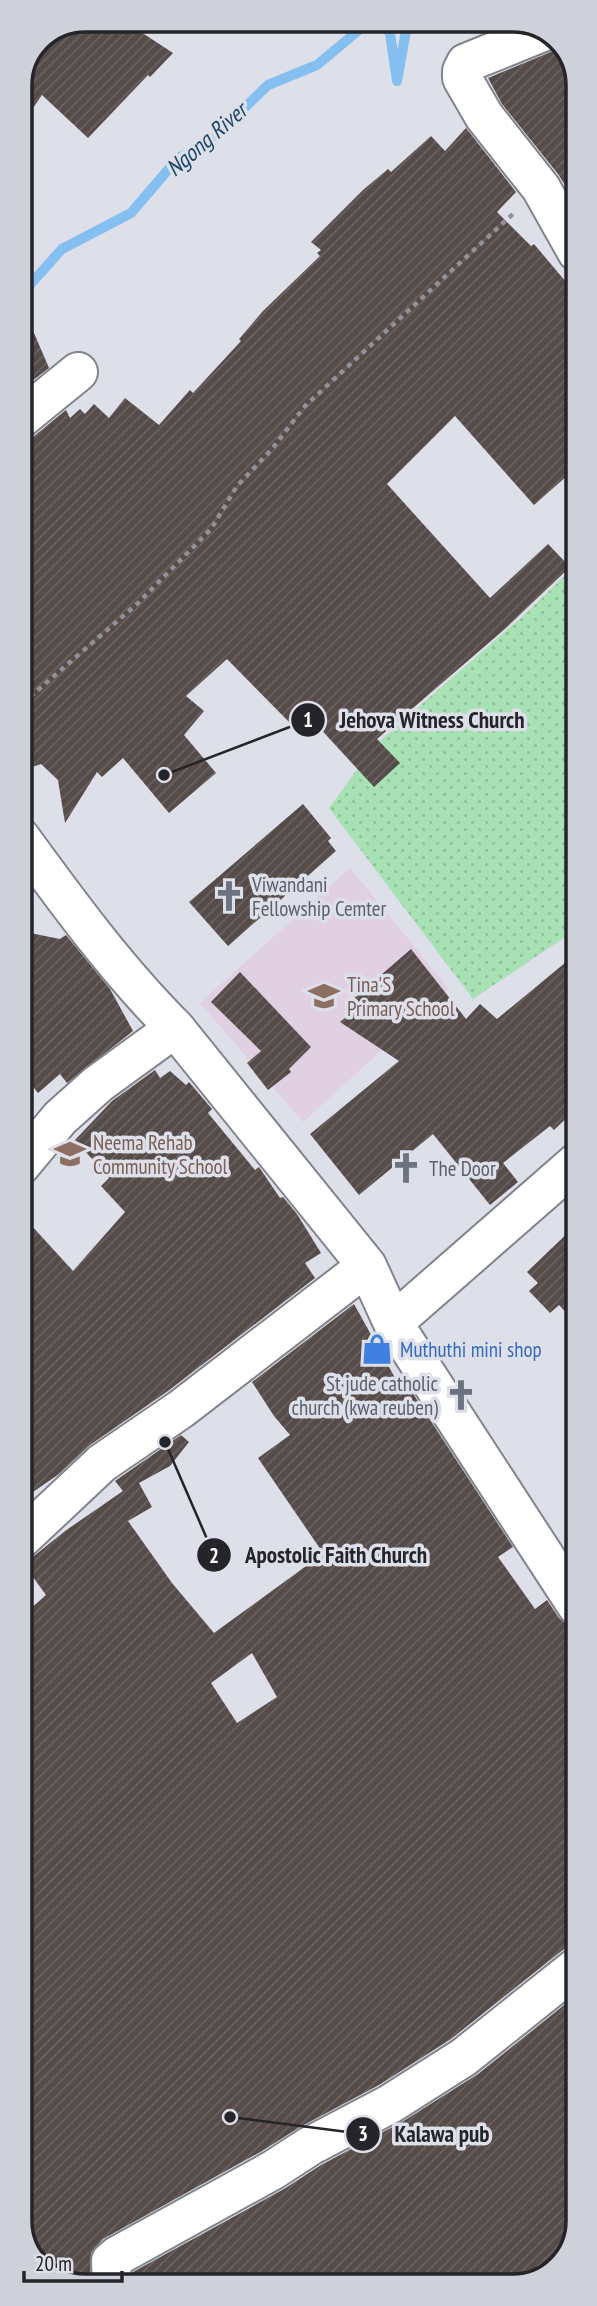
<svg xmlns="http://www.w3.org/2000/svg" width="597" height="2306" font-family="'PT Sans Narrow',sans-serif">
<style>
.education{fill:#e0d0e1}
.grass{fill:url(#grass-dots)}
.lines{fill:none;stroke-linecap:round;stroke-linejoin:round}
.stream{stroke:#85bff0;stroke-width:10}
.building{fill:url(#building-hatch);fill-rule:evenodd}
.street-casing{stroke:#82848d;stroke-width:42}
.path{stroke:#909199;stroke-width:4.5;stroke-dasharray:5 5;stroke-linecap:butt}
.street{stroke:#fff;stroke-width:38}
.labels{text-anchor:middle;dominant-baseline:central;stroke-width:7;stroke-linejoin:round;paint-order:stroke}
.worship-label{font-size:21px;fill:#5b616d;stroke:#dddfe9;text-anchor:start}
.education-label{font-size:21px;fill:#785e54;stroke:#dddfe9;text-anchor:start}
.shop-label{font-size:21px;fill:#366cbe;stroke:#dddfe9;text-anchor:start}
.water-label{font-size:23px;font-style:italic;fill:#1b4667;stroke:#dddfe9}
.rim{fill:none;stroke:#252529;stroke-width:3.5}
.leader{fill:none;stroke:#252529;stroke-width:2.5}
.callout-dot{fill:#252529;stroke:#dddfe9;stroke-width:2.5}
.mark-label{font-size:21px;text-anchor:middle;font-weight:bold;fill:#fff}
.callout-label{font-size:23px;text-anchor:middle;font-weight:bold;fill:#252529;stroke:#dddfe9;stroke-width:7;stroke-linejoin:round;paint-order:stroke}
</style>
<defs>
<pattern id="grass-dots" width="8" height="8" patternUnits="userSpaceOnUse" patternTransform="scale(1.75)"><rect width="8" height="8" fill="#a8e1b4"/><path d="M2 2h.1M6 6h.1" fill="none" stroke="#90c19b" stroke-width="1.8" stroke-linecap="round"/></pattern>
<pattern id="building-hatch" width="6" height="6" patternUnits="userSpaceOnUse" patternTransform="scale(1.75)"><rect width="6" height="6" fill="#554b49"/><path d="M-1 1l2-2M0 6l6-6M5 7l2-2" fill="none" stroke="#6a6261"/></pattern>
</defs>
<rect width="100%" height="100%" fill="#dddfe9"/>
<path class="education" d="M 350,868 L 449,989 L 303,1122 L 200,1003 Z"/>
<path class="grass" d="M 577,564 L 577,929 L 473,999 L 329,808 L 374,746 L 523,616 Z"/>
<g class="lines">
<path class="stream" d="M 388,20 L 397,81 L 408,20
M 19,297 L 62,249 L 131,213 L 179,157 L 200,151 L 268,85 L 317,65 L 371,20"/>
</g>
<path class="building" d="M 85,19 L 121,19 L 173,53 L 150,77 L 148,75 L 88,138 L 42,95 L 19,128 L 19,84 L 39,38 Z
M 561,45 L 577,72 L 577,204 L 558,174 L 502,104 L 488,78 L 553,51 Z
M 466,128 L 516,192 L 497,212 L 531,246 L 534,244 L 577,295 L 577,467 L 534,505 L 455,416 L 387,484 L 490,598 L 548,544 L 570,567 L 506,628 L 377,739 L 400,763 L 374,787 L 304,711 L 290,723 L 227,659 L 186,696 L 204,711 L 184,735 L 216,773 L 169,813 L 123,758 L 102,777 L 97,772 L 65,823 L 58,780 L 41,764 L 20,771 L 19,441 L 33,437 L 66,410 L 70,418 L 80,409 L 85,414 L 94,404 L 109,418 L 125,398 L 159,425 L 190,390 L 193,393 L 241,341 L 239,339 L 263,311 L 320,256 L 317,253 L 321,250 L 311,242 L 363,190 L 388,169 L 391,172 L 431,136 L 445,151 Z
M 19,298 L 49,368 L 19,391 Z
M 303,804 L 331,838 L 328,841 L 336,851 L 228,946 L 189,902 Z
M 20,931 L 60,939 L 66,935 L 110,989 L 133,1031 L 67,1083 L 60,1074 L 38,1093 L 20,1071 Z
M 411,949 L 466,1019 L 480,1004 L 497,1019 L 577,953 L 577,1108 L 554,1130 L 550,1126 L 503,1163 L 518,1182 L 490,1205 L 433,1134 L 359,1195 L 310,1134 L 399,1061 L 340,1022 L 357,1008 L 351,1001 Z
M 240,972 L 311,1047 L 289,1069 L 291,1072 L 268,1090 L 247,1063 L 261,1051 L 211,1002 Z
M 155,1070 L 160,1078 L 170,1071 L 186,1085 L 189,1082 L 212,1109 L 208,1113 L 255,1170 L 259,1167 L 280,1198 L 283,1197 L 297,1214 L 321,1253 L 305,1263 L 315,1278 L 168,1391 L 90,1445 L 59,1474 L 20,1501 L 20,1213 L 73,1271 L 125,1212 L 101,1186 L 109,1178 L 75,1140 L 112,1101 Z
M 577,1224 L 577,1324 L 559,1305 L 550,1313 L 529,1291 L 538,1283 L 527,1272 Z
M 354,1304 L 399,1385 L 405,1382 L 408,1386 L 513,1547 L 498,1557 L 535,1609 L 547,1600 L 559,1618 L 568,1626 L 577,1628 L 578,1945 L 564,1949 L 451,2039 L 379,2085 L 300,2127 L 262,2151 L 103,2239 L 91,2253 L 90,2286 L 77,2286 L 39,2268 L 20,2234 L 20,1811 L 32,1804 L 20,1785 L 20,1618 L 46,1595 L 22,1562 L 34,1556 L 65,1531 L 123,1491 L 115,1481 L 181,1435 L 189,1442 L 170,1466 L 139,1483 L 152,1507 L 128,1521 L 172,1583 L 214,1633 L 313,1561 L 311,1557 L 321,1550 L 258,1458 L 290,1435 L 274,1416 L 252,1382 ZM 252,1653 L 277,1697 L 237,1723 L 211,1683 Z
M 578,1994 L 578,2222 L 562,2264 L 525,2286 L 134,2286 L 133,2272 L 284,2189 L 321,2165 L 402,2122 L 478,2074 Z"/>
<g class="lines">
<defs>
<path id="street" d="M 545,31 L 466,63 L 462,71 L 462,78 L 484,116 L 541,188 L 577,252
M 19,420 L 78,372
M 20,837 C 68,903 117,970 175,1028 L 367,1266 L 393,1323
M 577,1162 L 393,1323 L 577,1606
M 20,1166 L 60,1118 L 98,1084 L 175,1028
M 20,1540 L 102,1463 L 181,1409 L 367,1266
M 112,2286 L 111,2261 L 117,2256 L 273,2170 L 310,2146 L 390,2104 L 464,2057 L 578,1966"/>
</defs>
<use href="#street" class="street-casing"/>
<path class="path" d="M 20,698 L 31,696 L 137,604 L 211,529 L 237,486 L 272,449 L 305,406 L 515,212
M 20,784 L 26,796 L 24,805"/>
<use href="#street" class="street"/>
</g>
<defs>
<symbol id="church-bare" viewBox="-9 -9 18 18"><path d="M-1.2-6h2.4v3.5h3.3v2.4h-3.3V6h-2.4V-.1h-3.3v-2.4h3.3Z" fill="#6b7280" stroke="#dddfe9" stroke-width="2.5" paint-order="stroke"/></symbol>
<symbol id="school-bare" viewBox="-9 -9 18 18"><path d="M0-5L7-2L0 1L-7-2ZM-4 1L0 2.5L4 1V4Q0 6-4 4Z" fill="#8d6e63" stroke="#dddfe9" stroke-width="2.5" paint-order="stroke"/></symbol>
<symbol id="shop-bare" viewBox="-9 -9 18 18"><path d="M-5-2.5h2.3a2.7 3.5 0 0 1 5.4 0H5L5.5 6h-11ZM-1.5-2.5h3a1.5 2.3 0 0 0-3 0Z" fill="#3f7fe0" stroke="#dddfe9" stroke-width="2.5" paint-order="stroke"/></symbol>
</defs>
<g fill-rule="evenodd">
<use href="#church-bare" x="207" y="874" width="44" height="44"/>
<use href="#school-bare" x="302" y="974" width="44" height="44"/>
<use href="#school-bare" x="48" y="1132" width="44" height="44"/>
<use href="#church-bare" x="384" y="1146" width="44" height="44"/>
<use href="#shop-bare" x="355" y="1327" width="44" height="44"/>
<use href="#church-bare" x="439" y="1373" width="44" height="44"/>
</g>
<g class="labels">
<g class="worship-label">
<text x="252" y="884">Viwandani<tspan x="252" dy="24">Fellowship Cemter</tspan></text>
<text x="429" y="1168">The Door</text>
<text x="438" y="1383" text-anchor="end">St jude catholic<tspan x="438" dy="24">church (kwa reuben)</tspan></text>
</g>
<g class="education-label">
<text x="347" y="984">Tina'S<tspan x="347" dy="24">Primary School</tspan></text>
<text x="93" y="1142">Neema Rehab<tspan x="93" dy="24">Community School</tspan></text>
</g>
<g class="shop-label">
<text x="400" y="1349">Muthuthi mini shop</text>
</g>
<g class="water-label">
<text transform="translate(206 139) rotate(-41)">Ngong River</text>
</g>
</g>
<path d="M0 0H597V2306H0ZM85 32H513A53 53 0 0 1 566 85V2221A53 53 0 0 1 513 2274H85A53 53 0 0 1 32 2221V85A53 53 0 0 1 85 32Z" fill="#ced0da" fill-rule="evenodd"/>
<path class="rim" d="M85 32H513A53 53 0 0 1 566 85V2221A53 53 0 0 1 513 2274H85A53 53 0 0 1 32 2221V85A53 53 0 0 1 85 32Z"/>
<path class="leader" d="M164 775L308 720M165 1442L214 1555M230 2117L363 2134"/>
<g class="callout-dot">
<circle cx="164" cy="775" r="7"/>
<circle cx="165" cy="1442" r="7"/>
<circle cx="230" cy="2117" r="7"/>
<circle cx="308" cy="720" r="18"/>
<circle cx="214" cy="1555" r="18"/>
<circle cx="363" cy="2134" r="18"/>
</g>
<g class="mark-label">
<text x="308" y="727">1</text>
<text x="214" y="1563">2</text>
<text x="363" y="2141">3</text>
</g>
<g class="callout-label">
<text x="432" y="728">Jehova Witness Church</text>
<text x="336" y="1563">Apostolic Faith Church</text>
<text x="442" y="2142">Kalawa pub</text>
</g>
<path d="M24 2271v10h98v-10" fill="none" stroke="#252529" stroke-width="3.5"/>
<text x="35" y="2271" font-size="21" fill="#252529" stroke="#dddfe9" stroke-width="5" paint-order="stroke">20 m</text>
</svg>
